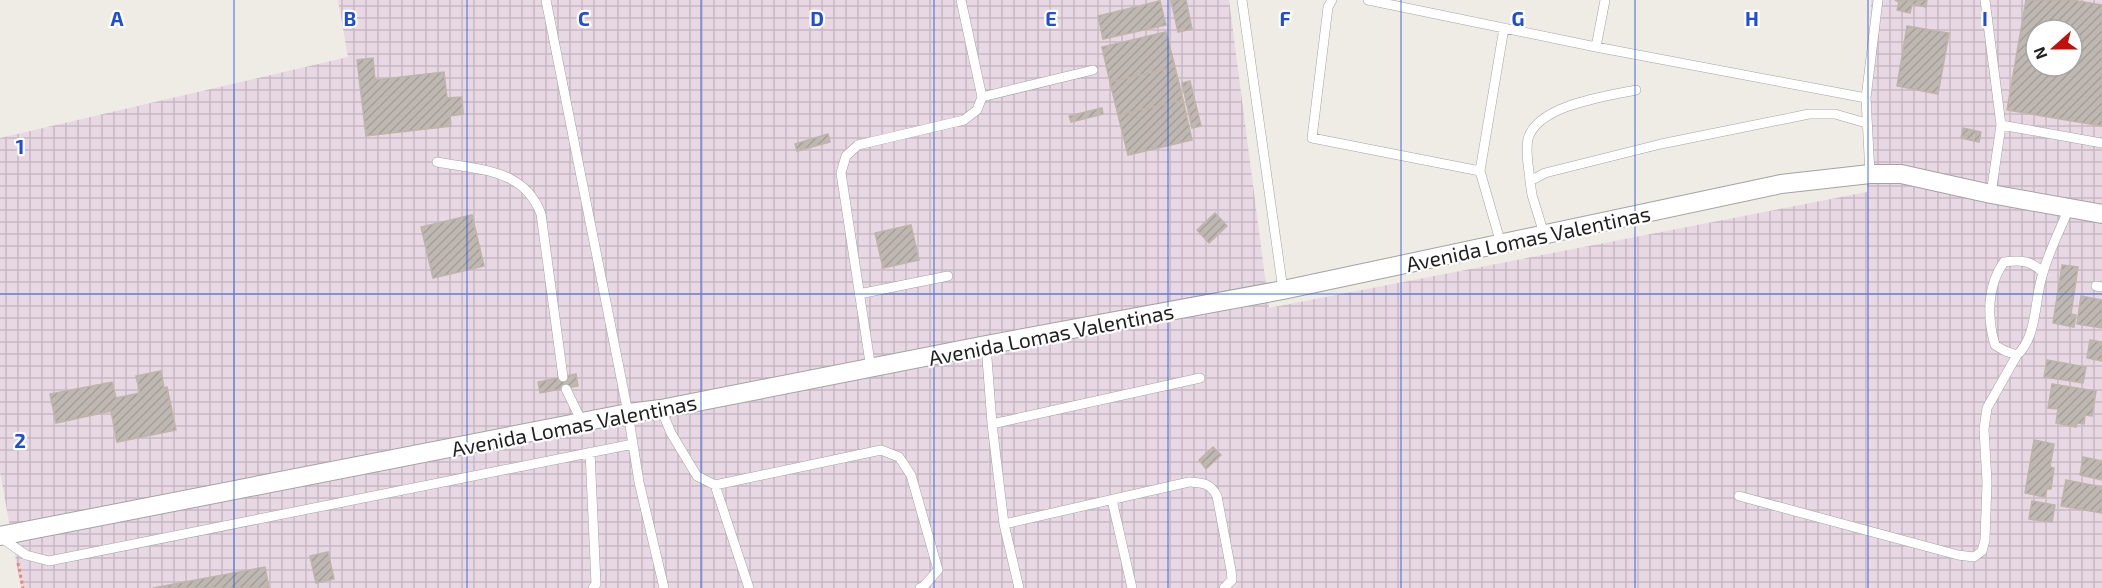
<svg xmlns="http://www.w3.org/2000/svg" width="2102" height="588" font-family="'Exo 2',sans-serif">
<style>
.industrial{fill:url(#industrial-grid);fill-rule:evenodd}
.building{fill:url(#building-hatch);stroke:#c0b3a8;stroke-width:1.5;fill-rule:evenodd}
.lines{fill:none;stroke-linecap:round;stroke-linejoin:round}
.service-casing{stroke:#a3a3a3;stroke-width:10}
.minor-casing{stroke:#a3a3a3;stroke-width:20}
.path{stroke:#f28473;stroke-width:3;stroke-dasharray:3 3;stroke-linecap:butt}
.service{stroke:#fff;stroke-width:9}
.minor{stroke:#fff;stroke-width:18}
.grid{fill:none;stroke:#1d4ed8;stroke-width:1.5;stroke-opacity:0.55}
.labels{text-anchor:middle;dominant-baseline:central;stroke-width:4.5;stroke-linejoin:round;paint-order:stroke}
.street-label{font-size:21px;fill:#1f1f1f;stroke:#fff}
.grid-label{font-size:20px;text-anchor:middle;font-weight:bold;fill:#1d4ed8;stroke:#fff;stroke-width:4.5;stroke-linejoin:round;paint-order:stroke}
</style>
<defs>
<pattern id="industrial-grid" width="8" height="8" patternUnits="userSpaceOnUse" patternTransform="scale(1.5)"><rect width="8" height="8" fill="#e8d8e4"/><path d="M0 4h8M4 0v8" fill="none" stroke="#c7b9c3"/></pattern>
<pattern id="building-hatch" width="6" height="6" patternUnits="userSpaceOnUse" patternTransform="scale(1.5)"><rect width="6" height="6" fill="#bfb8b2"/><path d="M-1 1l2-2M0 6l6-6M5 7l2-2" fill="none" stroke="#a49e99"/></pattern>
</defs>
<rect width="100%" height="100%" fill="#efece5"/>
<path class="industrial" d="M 338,0 L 1229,0 L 1269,308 L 1867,192 L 1871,0 L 2102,0 L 2102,588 L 21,588 L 0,472 L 0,138 L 348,57 ZM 2036,30 L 2072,30 L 2072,66 L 2036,66 Z"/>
<path class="building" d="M 1171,0 L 1186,0 L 1192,29 L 1178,32 Z
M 1895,0 L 1927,0 L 1926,7 L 1912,4 L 1910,13 L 1897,10 L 1899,2 Z
M 2026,0 L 2072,0 L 2102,5 L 2102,126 L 2007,110 ZM 2036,30 L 2072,30 L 2072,66 L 2036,66 Z
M 1160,1 L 1166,25 L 1103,39 L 1098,16 Z
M 1907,26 L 1949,33 L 1938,94 L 1897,86 Z
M 1166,32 L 1175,67 L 1110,82 L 1102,47 Z
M 373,58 L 375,80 L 444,72 L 447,98 L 462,97 L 463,114 L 450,116 L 451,126 L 366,136 L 357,60 Z
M 1175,67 L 1183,100 L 1118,115 L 1110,82 Z
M 1190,81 L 1201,126 L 1192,128 L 1182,83 Z
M 1183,100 L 1192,140 L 1128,155 L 1118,115 Z
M 1102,108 L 1103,114 L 1071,122 L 1069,116 Z
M 1963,128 L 1981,132 L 1979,142 L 1961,138 Z
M 828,134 L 830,142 L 797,151 L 795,144 Z
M 1215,213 L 1227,226 L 1209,243 L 1197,230 Z
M 472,215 L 484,266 L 433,278 L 421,227 Z
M 911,225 L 919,260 L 883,268 L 875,233 Z
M 2062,265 L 2078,267 L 2071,314 L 2076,315 L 2074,327 L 2053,323 Z
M 2081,296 L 2102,300 L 2102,328 L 2077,324 Z
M 2090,340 L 2102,342 L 2102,361 L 2087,358 Z
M 2047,360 L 2086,367 L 2083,383 L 2044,377 Z
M 161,371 L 164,388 L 167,387 L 176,430 L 117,442 L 111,411 L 56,423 L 50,394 L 112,382 L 116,398 L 140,393 L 136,376 Z
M 576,374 L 578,386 L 540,393 L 538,382 Z
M 2052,384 L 2096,391 L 2092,416 L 2085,415 L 2084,424 L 2077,423 L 2076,427 L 2056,423 L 2058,409 L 2048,408 Z
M 2034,440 L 2054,444 L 2050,467 L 2054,468 L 2051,489 L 2047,489 L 2045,497 L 2025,493 Z
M 1213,447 L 1221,455 L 1206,469 L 1199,460 Z
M 2083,457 L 2102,461 L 2102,480 L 2080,475 Z
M 2066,480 L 2102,487 L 2102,513 L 2061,506 Z
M 2032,501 L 2055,505 L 2052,522 L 2029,519 Z
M 328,552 L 334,579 L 316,583 L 310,556 Z
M 265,567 L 269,588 L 153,588 Z"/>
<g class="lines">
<defs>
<path id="service" d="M 546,0 L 628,413 L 639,482 L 664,588
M 1242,0 L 1283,290
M 1332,0 L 1328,7 L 1312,138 L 1480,171 L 1501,244
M 1368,0 L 1596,47 L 1866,98
M 1985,0 L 2001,125 L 1991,194
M 1596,47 L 1605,0
M 982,97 L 1093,70
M 2001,125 L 2102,143
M 437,162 C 478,170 524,168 541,214 L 563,377
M 1480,171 L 1504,28
M 1870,174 L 1866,98 L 1878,0
M 1530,181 C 1529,168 1525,152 1528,139 C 1537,105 1607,96 1636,90
M 1544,234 L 1532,195 L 1530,181 L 1545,173 L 1661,144 L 1809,114 L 1835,114 L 1866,123
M 2043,273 C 2032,260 2020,260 2004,262 C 1987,285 1987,318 1995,345 L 2005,351 L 2017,355 C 2038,336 2034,299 2043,273 C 2049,251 2060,230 2069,208
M 2096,286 L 2102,287
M 859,294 L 948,276
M 986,345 L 992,424 L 1004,524 L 1019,588
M 871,369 L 841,173 L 846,156 L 858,145 L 964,120 L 977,110 L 982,97 L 961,0
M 566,389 L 582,422
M 661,409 L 671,433 L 697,476 L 715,485 L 881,450 L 899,457 L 911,475 L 938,570 L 924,586 L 920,588
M 992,424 L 1200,378
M 590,452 L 596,584 L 593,588
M 715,485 L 749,588
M 1739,496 L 1958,555 L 1974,557 L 1982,551 L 1985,540 L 1987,482 L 1984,429 L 1987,408 L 2017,355
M 1112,500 L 1132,588
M 1004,524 L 1189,482 C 1203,483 1210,483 1217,496 L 1231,570 L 1232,580 L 1224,588
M 0,537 L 26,555 L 49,561 L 633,444"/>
<path id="minor" d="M 0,536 L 628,413 L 661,409 L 986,345 L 1283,290 L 1781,184 L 1870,174 L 1901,174 L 1991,194 L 2102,214"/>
</defs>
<use href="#service" class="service-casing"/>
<use href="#minor" class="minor-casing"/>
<path class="path" d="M 18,563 L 23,588"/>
<use href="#service" class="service"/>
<use href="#minor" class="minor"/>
</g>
<path class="grid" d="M 234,0 L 234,588M 467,0 L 467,588M 701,0 L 701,588M 934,0 L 934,588M 1168,0 L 1168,588M 1401,0 L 1401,588M 1635,0 L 1635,588M 1868,0 L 1868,588M 0,294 L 2102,294"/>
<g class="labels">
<g class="street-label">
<text transform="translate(1528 238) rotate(-12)">Avenida Lomas Valentinas</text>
<text transform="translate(1051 334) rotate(-11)">Avenida Lomas Valentinas</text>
<text transform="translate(574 425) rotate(-11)">Avenida Lomas Valentinas</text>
</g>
</g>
<g class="grid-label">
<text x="117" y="26">A</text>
<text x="350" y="26">B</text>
<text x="584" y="26">C</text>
<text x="817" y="26">D</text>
<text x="1051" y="26">E</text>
<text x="1285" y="26">F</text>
<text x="1518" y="26">G</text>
<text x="1752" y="26">H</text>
<text x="1985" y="26">I</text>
<text x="20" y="154">1</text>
<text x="20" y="448">2</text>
</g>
<g transform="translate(2054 48) rotate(249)"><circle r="28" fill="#ffffff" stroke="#a5a5a5" stroke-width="1.5"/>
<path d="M0-4.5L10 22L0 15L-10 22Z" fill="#c2100c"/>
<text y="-9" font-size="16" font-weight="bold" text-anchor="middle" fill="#1f1f1f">N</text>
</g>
</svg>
